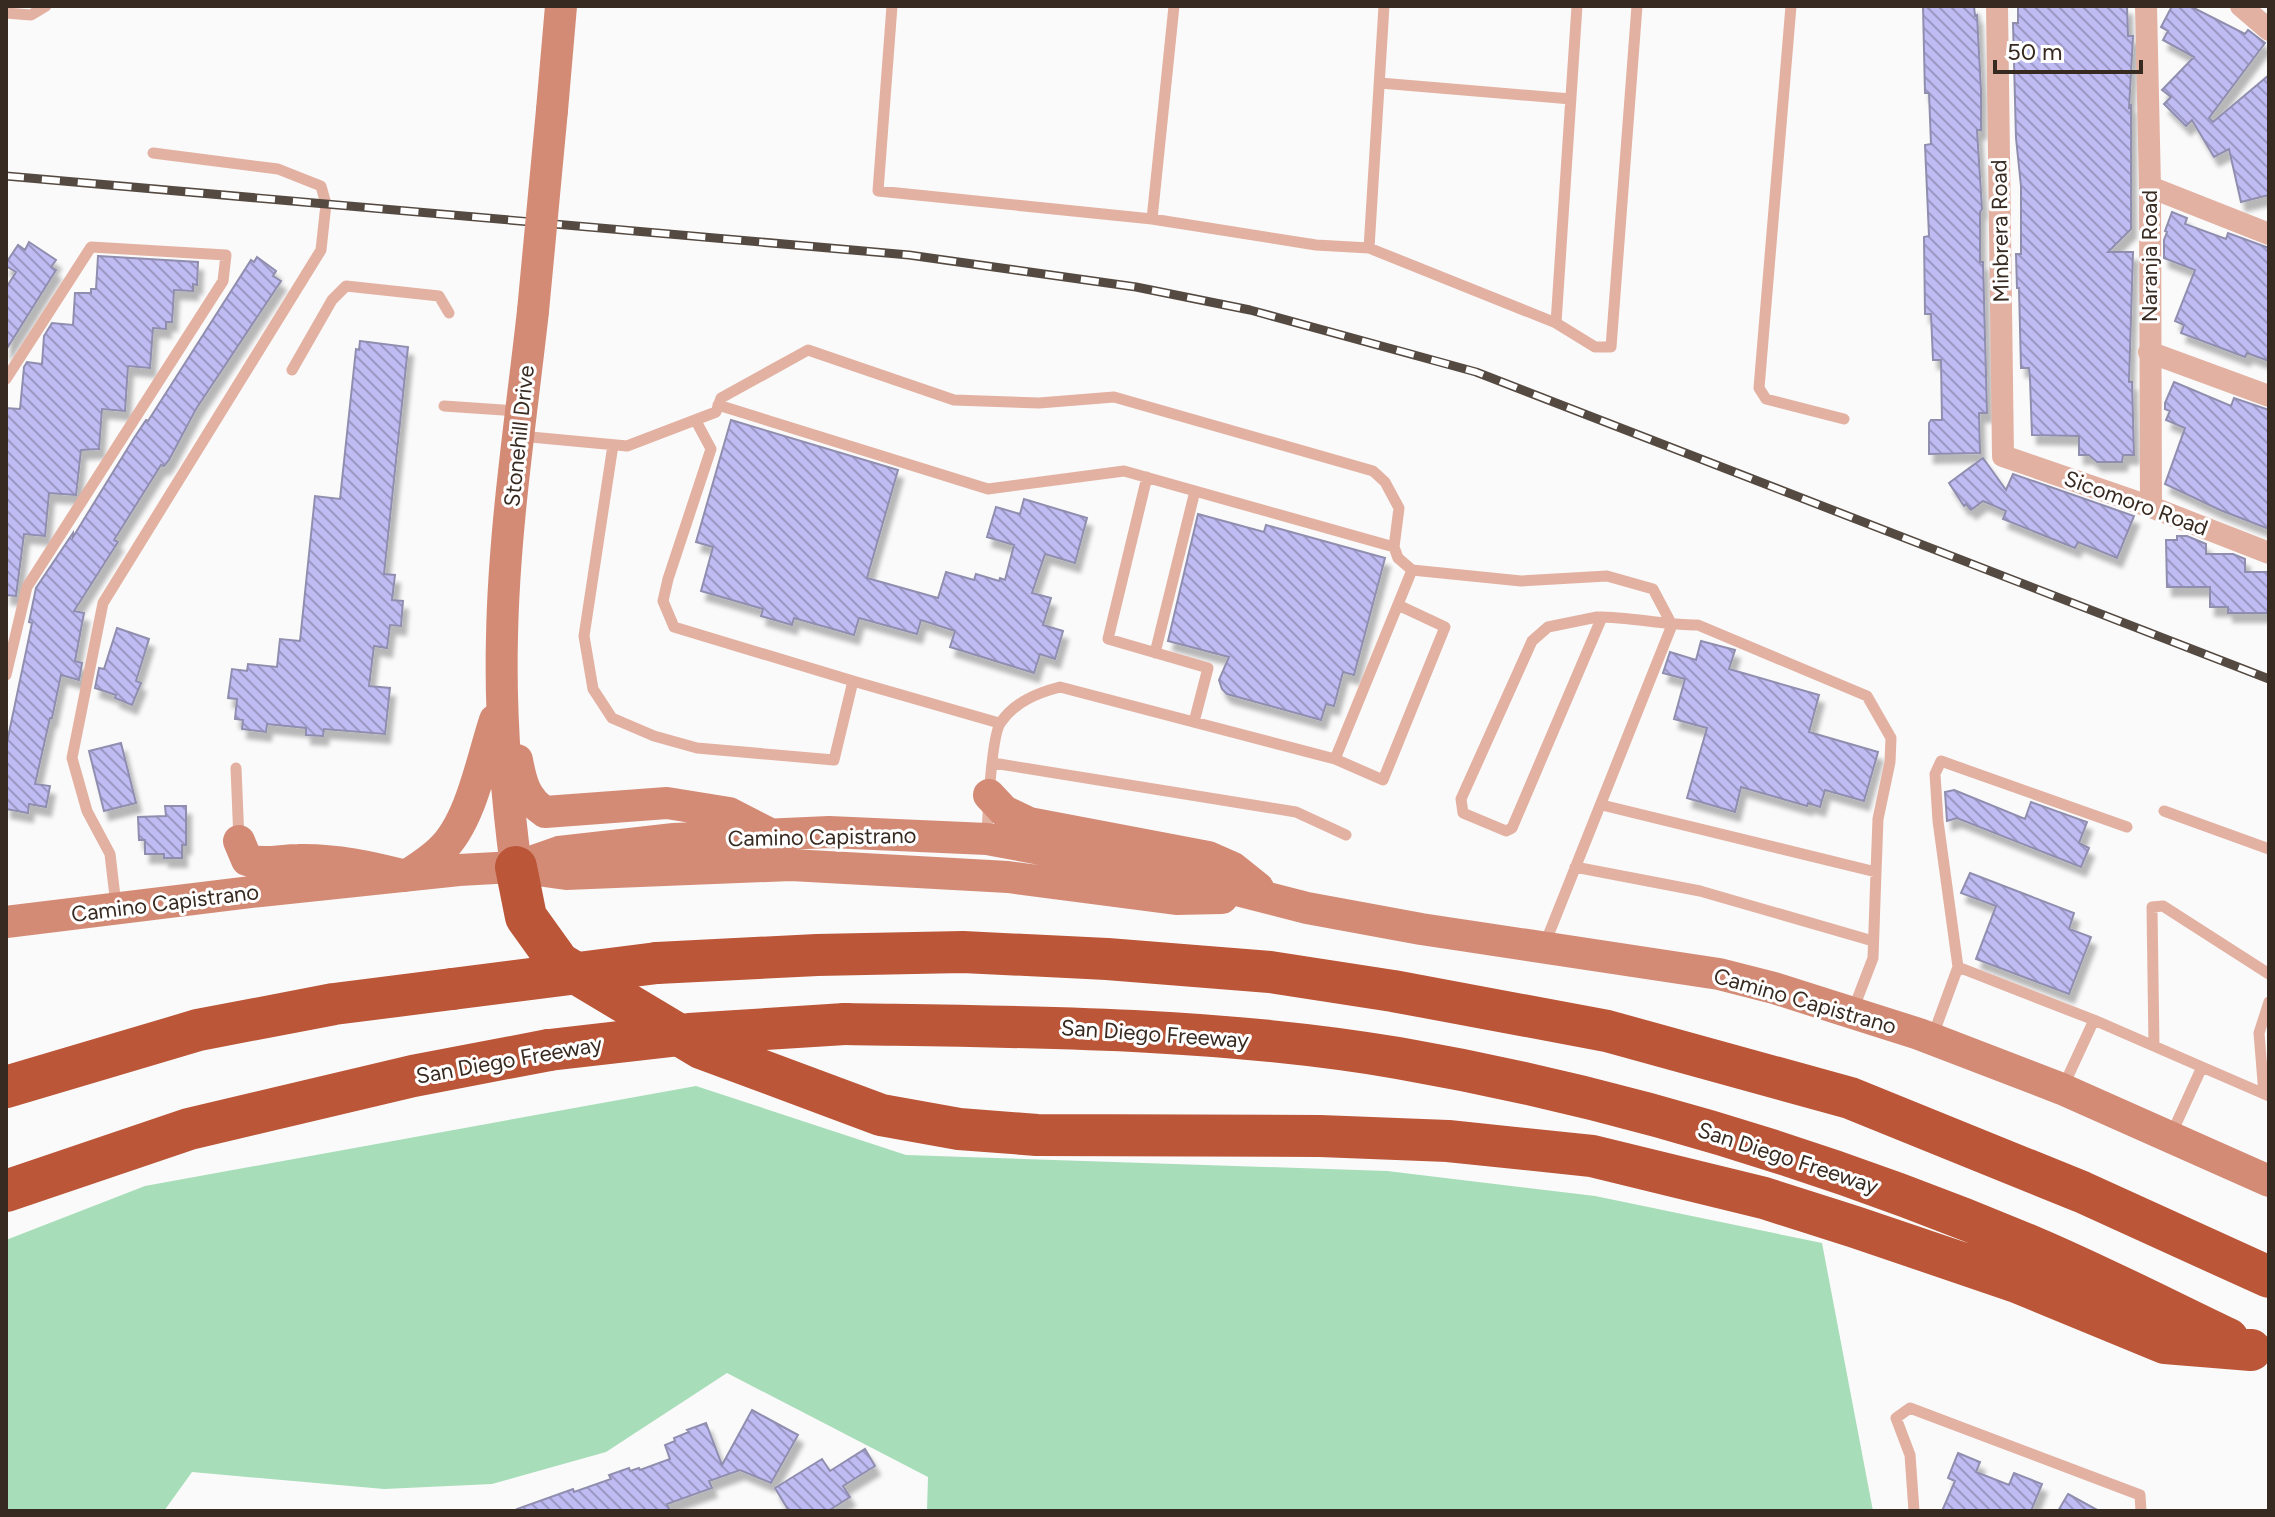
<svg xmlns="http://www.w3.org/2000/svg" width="2275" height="1517" font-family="Figtree,sans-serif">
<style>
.green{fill:#a7ddb8}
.building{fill:url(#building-back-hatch);stroke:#908eaf;stroke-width:2;filter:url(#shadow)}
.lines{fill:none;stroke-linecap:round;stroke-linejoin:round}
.lane{stroke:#e3b1a2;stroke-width:11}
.street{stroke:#e3b1a2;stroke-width:22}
.secondary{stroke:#d48b76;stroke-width:32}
.highway{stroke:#bb5638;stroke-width:42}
.rail-casing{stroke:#554a42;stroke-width:9}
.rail{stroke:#fff;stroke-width:6;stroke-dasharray:18;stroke-linecap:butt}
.secondary-bridge{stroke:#d48b76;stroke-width:32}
.highway-bridge{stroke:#bb5638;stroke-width:42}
.labels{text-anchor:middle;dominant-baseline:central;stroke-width:6;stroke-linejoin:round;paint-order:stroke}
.street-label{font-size:22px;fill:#372a21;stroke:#fff}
</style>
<defs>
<pattern id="building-back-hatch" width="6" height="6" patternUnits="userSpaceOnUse" patternTransform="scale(2)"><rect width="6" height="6" fill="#bfbbf3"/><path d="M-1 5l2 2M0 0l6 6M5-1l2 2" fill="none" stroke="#9c98c4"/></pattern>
<filter id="shadow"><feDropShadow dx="5" dy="9" stdDeviation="2" flood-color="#0004"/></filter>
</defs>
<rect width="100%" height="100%" fill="#fafafa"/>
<path class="green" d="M 696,1086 L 906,1155 L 1387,1171 L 1595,1196 L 1822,1243 L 1873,1511 L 927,1511 L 928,1477 L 727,1373 L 606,1452 L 492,1484 L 384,1489 L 192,1472 L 164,1511 L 6,1511 L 6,1240 L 145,1186 Z"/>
<path class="building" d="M 1923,6 L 1974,6 L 1975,16 L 1977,15 L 1981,91 L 1981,130 L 1977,130 L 1982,209 L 1980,212 L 1980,262 L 1983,262 L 1987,413 L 1979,413 L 1980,453 L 1929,454 L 1929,423 L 1931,420 L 1942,420 L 1941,360 L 1933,360 L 1931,314 L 1925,314 L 1924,237 L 1929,236 L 1925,145 L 1931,144 L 1929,93 L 1925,93 Z
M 2018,6 L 2127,6 L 2128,36 L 2133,36 L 2129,109 L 2131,104 L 2131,229 L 2108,252 L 2133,252 L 2129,382 L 2132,382 L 2134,455 L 2123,455 L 2122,462 L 2097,462 L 2089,455 L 2079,455 L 2079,436 L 2032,435 L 2030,379 L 2029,368 L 2021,368 L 2019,288 L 2017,288 L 2016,254 L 2021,254 L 2021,186 L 2016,138 L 2013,23 L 2018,23 Z
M 2172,6 L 2190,6 L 2245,34 L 2248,30 L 2265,43 L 2209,118 L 2213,122 L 2269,75 L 2269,195 L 2241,202 L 2229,149 L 2214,157 L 2192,120 L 2186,126 L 2164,104 L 2171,97 L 2162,90 L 2194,57 L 2163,40 L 2168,31 L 2161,27 Z
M 2172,212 L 2187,218 L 2185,224 L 2226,239 L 2228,233 L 2269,248 L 2269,361 L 2247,353 L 2245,357 L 2181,333 L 2184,325 L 2175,321 L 2195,270 L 2164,258 L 2164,240 L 2167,232 L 2165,231 Z
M 29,242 L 56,260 L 51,267 L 56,270 L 6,350 L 6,288 L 16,272 L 6,266 L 6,263 L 18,245 L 25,250 Z
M 98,256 L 198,262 L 197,285 L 193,284 L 193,291 L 174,290 L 172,322 L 166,322 L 166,329 L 153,328 L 150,368 L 128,366 L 125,411 L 102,409 L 99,449 L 81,450 L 76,495 L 49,493 L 45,536 L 24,534 L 16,596 L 6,595 L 6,408 L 20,409 L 24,367 L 27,362 L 42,364 L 44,336 L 52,323 L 73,325 L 75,293 L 91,293 L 91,289 L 96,289 Z
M 257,257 L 276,271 L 273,276 L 281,281 L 196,409 L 169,460 L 164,466 L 161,465 L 114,540 L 118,542 L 74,611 L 84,613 L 75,661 L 82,663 L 79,680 L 61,675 L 52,718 L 50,718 L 35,784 L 50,786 L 46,807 L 29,804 L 28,813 L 6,809 L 6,747 L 32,623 L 29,622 L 36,588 L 73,533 L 73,537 L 134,438 L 146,420 L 148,421 L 251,260 L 254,262 Z
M 360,341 L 408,347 L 384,574 L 395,575 L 392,600 L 403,601 L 401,626 L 390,625 L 387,648 L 374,646 L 369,686 L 390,688 L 385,734 L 324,729 L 323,736 L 306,735 L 306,728 L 267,724 L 266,732 L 242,729 L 243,720 L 235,719 L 237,699 L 228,698 L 232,669 L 247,671 L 248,664 L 277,667 L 280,639 L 300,641 L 315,496 L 340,499 L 356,349 L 359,350 Z
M 2174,382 L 2231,406 L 2234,398 L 2269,410 L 2269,529 L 2220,510 L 2165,484 L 2185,428 L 2166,420 L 2170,411 L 2165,409 L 2165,403 Z
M 731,420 L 898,470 L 867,578 L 938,598 L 946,572 L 974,580 L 976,574 L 999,581 L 1000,578 L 1005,580 L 1014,545 L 987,537 L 996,507 L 1020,514 L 1024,499 L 1087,518 L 1075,563 L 1045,554 L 1032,593 L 1051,598 L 1043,625 L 1063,631 L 1055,659 L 1040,654 L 1034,673 L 950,647 L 955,631 L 921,620 L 917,634 L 859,618 L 854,635 L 794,618 L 792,625 L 761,616 L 763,609 L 701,591 L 713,547 L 696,542 Z
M 1983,458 L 2006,490 L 2013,474 L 2134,516 L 2117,558 L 2078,542 L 2075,548 L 2003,519 L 2006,511 L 1983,501 L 1971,510 L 1966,504 L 1964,506 L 1949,483 Z
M 1198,514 L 1264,532 L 1266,525 L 1385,558 L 1354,675 L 1343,672 L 1334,706 L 1326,704 L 1321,720 L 1227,694 L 1222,689 L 1219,680 L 1229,657 L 1168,641 Z
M 2177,536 L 2187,536 L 2206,544 L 2206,554 L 2233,554 L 2245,559 L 2245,572 L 2269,572 L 2269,613 L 2228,613 L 2228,607 L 2210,607 L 2210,587 L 2167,587 L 2166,540 L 2177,540 Z
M 117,628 L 149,639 L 136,681 L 141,683 L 132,705 L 115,698 L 116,695 L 95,688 L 99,668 L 104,669 Z
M 1701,641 L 1735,650 L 1729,669 L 1819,695 L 1809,732 L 1878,752 L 1864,801 L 1825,790 L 1820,807 L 1808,803 L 1807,806 L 1741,787 L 1735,812 L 1687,798 L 1707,728 L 1674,719 L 1685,679 L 1663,673 L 1670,652 L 1696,660 Z
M 121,743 L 136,803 L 104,811 L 89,751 Z
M 1954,790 L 2025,819 L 2031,802 L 2087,822 L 2079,843 L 2089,848 L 2081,867 L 1957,818 L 1947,821 L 1945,792 Z
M 165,806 L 186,806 L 186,845 L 182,845 L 182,858 L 164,858 L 164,854 L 145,854 L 145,840 L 139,840 L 138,817 L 166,816 Z
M 1970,873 L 2074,913 L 2069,929 L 2091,937 L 2069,994 L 1976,959 L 1996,906 L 1961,893 Z
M 752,1410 L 798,1435 L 771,1483 L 740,1470 L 709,1481 L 712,1488 L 667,1504 L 670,1511 L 518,1511 L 517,1509 L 573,1489 L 574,1492 L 611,1479 L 609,1475 L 629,1468 L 630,1471 L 639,1468 L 640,1470 L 670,1459 L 665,1445 L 675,1441 L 674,1438 L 689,1432 L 687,1430 L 706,1423 L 722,1465 Z
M 865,1449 L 875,1466 L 843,1486 L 850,1497 L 828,1511 L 789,1511 L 775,1488 L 822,1459 L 830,1471 Z
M 1958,1453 L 1980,1462 L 1976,1472 L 2009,1485 L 2014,1473 L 2042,1484 L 2031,1511 L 1942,1511 L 1955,1481 L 1948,1478 Z
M 2068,1494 L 2099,1511 L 2058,1511 Z"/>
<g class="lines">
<path class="lane" d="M 892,6 L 878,191 L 1152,219 L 1316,245 L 1369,248 L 1556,323
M 1577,6 L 1556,323 L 1595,347 L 1611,347 L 1637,6
M 1791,6 L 1759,388 L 1766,399 L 1844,419
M 6,13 L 31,15 L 46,6
M 1380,83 L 1571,99
M 1152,219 L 1174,6
M 1369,248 L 1384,6
M 292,370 L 332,300 L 346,286 L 439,296 L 449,313
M 6,379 L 91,247 L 226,255 L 223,281 L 27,587 L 6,675
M 718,405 L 988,489 L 1124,471 L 1394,547
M 444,406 L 517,411
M 696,421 L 711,449 L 668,579 L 663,601 L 674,627 L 853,681
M 520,436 L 627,446 L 716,412 L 721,398 L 808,350 L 954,400 L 1039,403 L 1114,397 L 1373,471 L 1385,482 L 1399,508 L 1394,547 L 1398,558 L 1412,570 L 1521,581 L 1607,576 L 1653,589 L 1672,625 L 1544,946
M 613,445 L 584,636 L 593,689 L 612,718 L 654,736 L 697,748 L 834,760 L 853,681 L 999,723
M 1147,477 L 1108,639 L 1208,668 L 1194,722
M 1602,617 L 1512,828 L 1506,831 L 1463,813 L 1461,799 L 1532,641 L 1548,627 L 1597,617 C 1631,617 1664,625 1698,625 L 1867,696 L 1891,738 L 1890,762 L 1878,819 L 1876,872
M 1155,653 L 1195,491
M 1335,759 L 1383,780 L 1445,627 L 1398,605
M 993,763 L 1296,812 L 1346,835
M 236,768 L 239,841
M 1602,805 L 1876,872 L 1873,958 L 1853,1010
M 2164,811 L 2269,849
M 987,835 C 988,814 991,735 1001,722 C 1015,702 1037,693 1060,687 L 1335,759 L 1412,570
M 1575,867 L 1700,891 L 1873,941
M 116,905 L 110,854 L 87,811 L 72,758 L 103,603 L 321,250 L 326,204 L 321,186 L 278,169 L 153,153
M 1958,967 L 1938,821 L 1935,774 L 1941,761 L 2127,827
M 1932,1038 L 1958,967 L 2094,1020 L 2202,1067
M 2154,1046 L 2152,907 L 2163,906 L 2269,974
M 2064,1085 L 2094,1020
M 2264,1094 L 2259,1033 L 2269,1002
M 2171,1135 L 2202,1067 L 2269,1096
M 1914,1511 L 1910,1455 L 1896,1418 L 1910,1408 L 2140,1495 L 2141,1511"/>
<path class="street" d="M 1997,6 L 2003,456 L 2151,507 L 2269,553
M 2146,6 L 2150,187 L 2151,507
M 2241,6 L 2269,30
M 2150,187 L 2269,234
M 2149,352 L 2269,396"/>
<path class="secondary" d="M 552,110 L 561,6
M 517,760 C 521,782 525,799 545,812 L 667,803 L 729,813 L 770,834
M 989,795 L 1004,811 L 1029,823 L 1208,857 L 1233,868 L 1258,888
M 239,841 L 247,860 C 263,865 281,860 298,860 C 335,859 371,867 406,876 C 418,868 431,860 441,850 C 471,822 482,759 495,720
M 516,867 L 559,852 L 674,839 L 829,832 L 987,839 L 1174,874 L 1307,908 L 1421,929 L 1719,974 L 1774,988 L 1919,1034 L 2062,1089 L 2269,1181
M 516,867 C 506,791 500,714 502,637 C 504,529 521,419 533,311
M 6,922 L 260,891 L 459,870 L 516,867 L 566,874 L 791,865 L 1008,877 L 1176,899 L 1222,898"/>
<path class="highway" d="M 516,867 L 526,917 L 559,963 L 701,1048 L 881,1115 L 959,1129 L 1037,1135 L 1320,1136 L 1448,1141 L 1592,1156 L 1764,1198 L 1855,1227 L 2017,1282 L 2165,1343 L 2251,1350
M 657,963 L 817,955 L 963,952 L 1107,959 L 1270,972 L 1393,991 L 1607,1031 L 1850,1098 L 2082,1192 L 2269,1277
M 845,1024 C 1029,1027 1216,1027 1398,1058 C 1616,1096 1829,1161 2033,1247 C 2099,1275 2163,1308 2228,1339
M 6,1087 L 198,1030 L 334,1004 L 452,989
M 6,1191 L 189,1129 L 413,1076 L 549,1050"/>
<defs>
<path id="rail" d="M 6,176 L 909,255 L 1136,287 L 1250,310 L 1476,372 L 2269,679"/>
</defs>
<use href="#rail" class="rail-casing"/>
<use href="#rail" class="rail"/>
<path class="secondary-bridge" d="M 533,311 L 552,110"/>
<path class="highway-bridge" d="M 452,989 L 657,963
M 549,1050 L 689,1034 L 845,1024"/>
</g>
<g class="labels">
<g class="street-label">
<text transform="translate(2000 231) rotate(-91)">Minbrera Road</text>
<text transform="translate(2149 256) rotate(-90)">Naranja Road</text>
<text transform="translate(519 436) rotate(-84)">Stonehill Drive</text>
<text transform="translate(2136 503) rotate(20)">Sicomoro Road</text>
<text transform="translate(822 837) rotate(-1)">Camino Capistrano</text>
<text transform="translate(165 903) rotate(-7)">Camino Capistrano</text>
<text transform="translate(1805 1001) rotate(16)">Camino Capistrano</text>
<text transform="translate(1155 1034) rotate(4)">San Diego Freeway</text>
<text transform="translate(509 1060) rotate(-10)">San Diego Freeway</text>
<text transform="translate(1788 1158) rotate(18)">San Diego Freeway</text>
</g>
</g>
<rect width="2275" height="1517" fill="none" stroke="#372a21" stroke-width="16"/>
<path d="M1995 60v12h146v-12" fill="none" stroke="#372a21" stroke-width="4"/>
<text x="2007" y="60" font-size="24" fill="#372a21" stroke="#ffffff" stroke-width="6" paint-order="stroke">50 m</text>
</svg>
